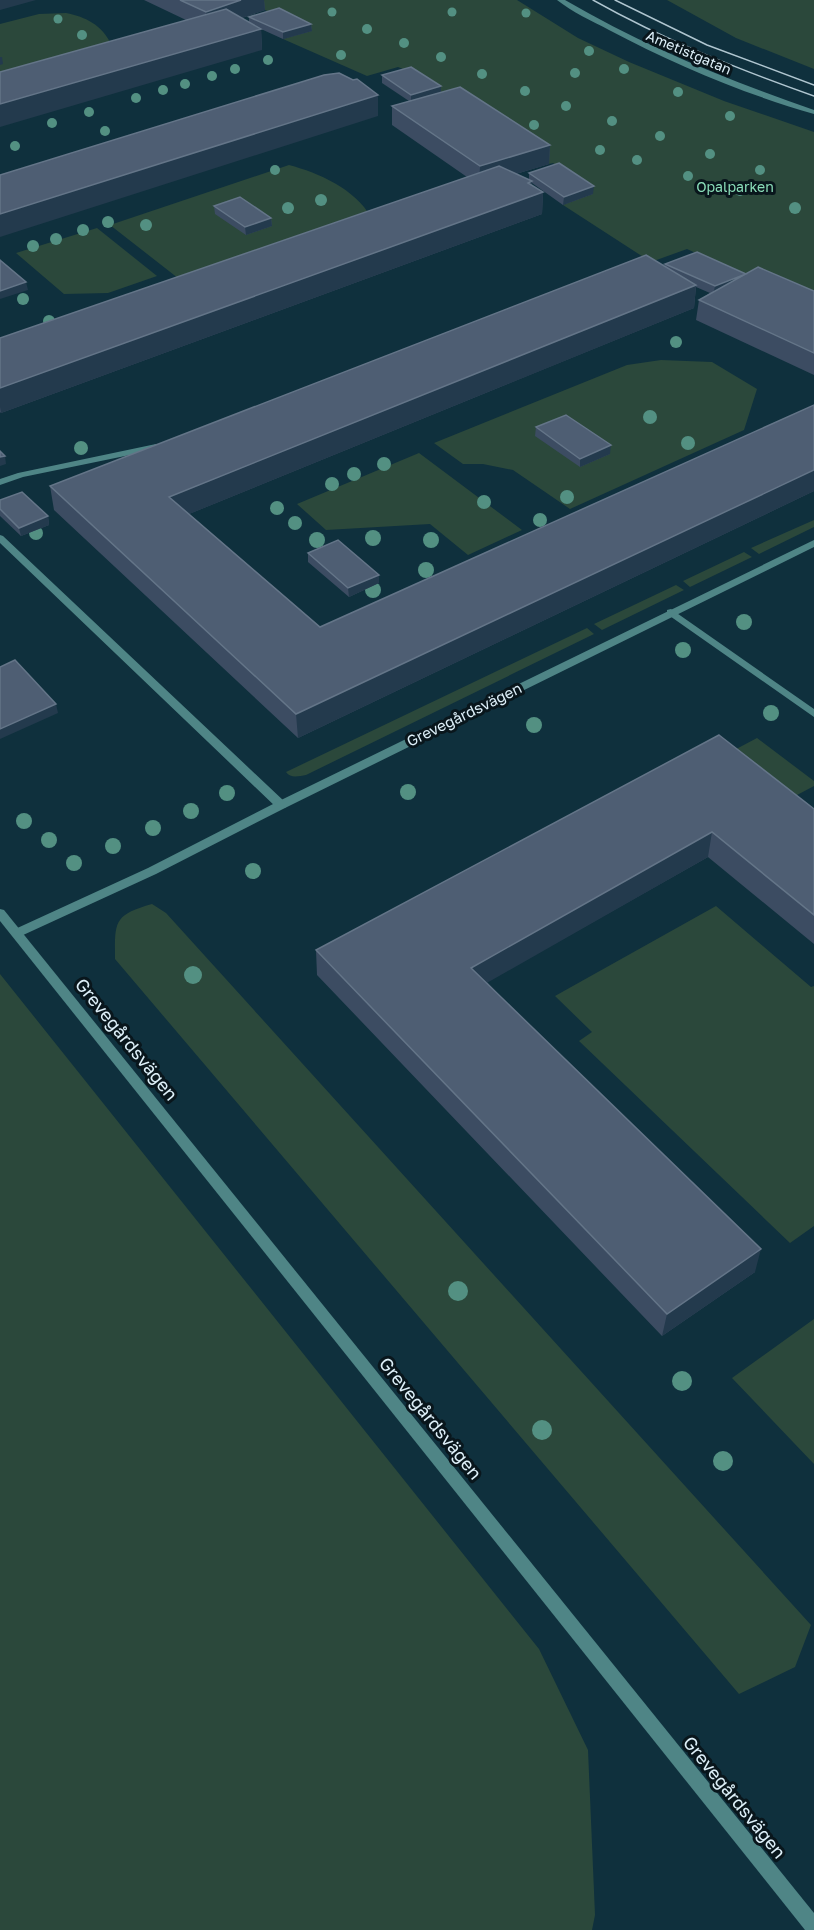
<svg xmlns="http://www.w3.org/2000/svg" width="814" height="1930" font-family="'Golos Text',sans-serif">
<style>
.green{fill:#2b483b}
.lines{fill:none;stroke-linecap:round;stroke-linejoin:round}
.service{fill:#4f8586;fill-rule:evenodd}
.minor{fill:#4f8586;fill-rule:evenodd}
.tertiary{fill:#4f8586;fill-rule:evenodd}
.tram{stroke:#b0c6d0;stroke-width:1.5}
.tree{fill:#539082}
.wall{fill:#3c4c62}
.shaded-wall{fill:#233a4d}
.building{fill:#4e5e73;stroke:#647588;stroke-width:1.5}
.labels{text-anchor:middle;dominant-baseline:central;stroke-width:6;stroke-linejoin:round;paint-order:stroke}
.far-street-label{font-size:14px;fill:#def0f9;stroke:#09161c}
.far-park-label{font-size:14px;fill:#8bdfba;stroke:#09161c}
.street-label{font-size:15px;fill:#def0f9;stroke:#09161c}
.near-street-label{font-size:18px;fill:#def0f9;stroke:#09161c}
</style>
<rect width="100%" height="100%" fill="#0f303d"/>
<path class="green" d="M 243,0 L 517,0 L 578,38 L 629,62 L 724,101 L 814,132 L 814,313 L 762,284 L 687,249 L 651,262 L 563,205 L 593,193 L 553,163 L 549,164 L 413,73 L 398,67 L 367,76 L 283,39 L 311,31 Z
M 667,0 L 814,0 L 814,69 L 736,38 Z
M 66,13 C 86,17 102,25 111,44 L 0,82 L 0,24 L 39,14 Z
M 289,165 C 319,173 355,189 371,217 L 183,282 L 110,225 Z
M 97,228 L 157,276 L 108,293 L 64,294 L 16,253 Z
M 661,360 L 712,362 L 757,389 L 744,430 L 570,509 L 513,470 L 483,464 L 463,464 L 434,443 L 627,365 Z
M 419,453 L 522,530 L 468,555 L 430,524 L 326,530 L 297,504 Z
M 814,520 L 814,527 L 759,554 L 751,548 Z
M 744,552 L 752,557 L 690,587 L 683,581 Z
M 676,585 L 684,590 L 602,630 L 594,624 Z
M 587,628 L 594,634 L 306,775 C 299,776 291,779 286,772 Z
M 757,738 L 814,781 L 814,786 L 782,803 L 723,756 Z
M 152,904 L 166,913 L 811,1625 L 795,1667 L 739,1694 L 115,959 C 115,922 113,915 152,904 Z
M 716,906 L 811,987 L 814,986 L 814,1226 L 790,1243 L 579,1041 L 592,1032 L 555,996 Z
M 0,974 L 539,1649 L 588,1750 L 595,1915 L 592,1930 L 0,1930 Z
M 814,1319 L 814,1464 L 732,1378 Z"/>
<g class="lines">
<path class="service" d="M 156,444 L 159,445 L 159,449 L 23,477 L 0,485 L 0,479 L 18,473 Z
M 0,535 L 3,536 L 285,802 L 287,805 L 285,808 L 277,808 L 0,543 Z
M 671,609 L 814,709 L 814,717 L 667,614 L 667,610 Z"/>
<path class="minor" d="M 557,0 L 565,0 C 644,46 727,80 814,110 L 814,114 C 744,94 673,64 609,30 C 592,21 572,12 557,0 Z
M 814,540 L 814,547 L 285,808 L 156,874 L 21,936 L 13,936 L 11,933 L 13,930 L 148,868 L 277,802 Z"/>
<path class="tertiary" d="M 0,909 L 4,910 L 814,1913 L 814,1930 L 805,1930 L 0,921 Z"/>
<path class="tram" d="M 593,0 C 664,40 738,69 814,96
M 615,0 L 707,45 L 814,85"/>
</g>
<g class="tree">
<circle cx="332" cy="12" r="4.5"/>
<circle cx="452" cy="12" r="4.5"/>
<circle cx="526" cy="13" r="4.5"/>
<circle cx="58" cy="19" r="4.5"/>
<circle cx="367" cy="29" r="5"/>
<circle cx="82" cy="35" r="5"/>
<circle cx="404" cy="43" r="5"/>
<circle cx="589" cy="51" r="5"/>
<circle cx="341" cy="55" r="5"/>
<circle cx="441" cy="57" r="5"/>
<circle cx="268" cy="60" r="5"/>
<circle cx="235" cy="69" r="5"/>
<circle cx="624" cy="69" r="5"/>
<circle cx="575" cy="73" r="5"/>
<circle cx="482" cy="74" r="5"/>
<circle cx="212" cy="76" r="5"/>
<circle cx="185" cy="84" r="5"/>
<circle cx="163" cy="90" r="5"/>
<circle cx="525" cy="91" r="5"/>
<circle cx="678" cy="92" r="5"/>
<circle cx="136" cy="98" r="5"/>
<circle cx="566" cy="106" r="5"/>
<circle cx="89" cy="112" r="5"/>
<circle cx="730" cy="116" r="5"/>
<circle cx="612" cy="121" r="5"/>
<circle cx="52" cy="123" r="5"/>
<circle cx="534" cy="125" r="5"/>
<circle cx="105" cy="131" r="5"/>
<circle cx="660" cy="136" r="5"/>
<circle cx="15" cy="146" r="5"/>
<circle cx="600" cy="150" r="5"/>
<circle cx="710" cy="154" r="5"/>
<circle cx="637" cy="160" r="5"/>
<circle cx="275" cy="170" r="5"/>
<circle cx="760" cy="170" r="5"/>
<circle cx="688" cy="176" r="5"/>
<circle cx="740" cy="191" r="5"/>
<circle cx="321" cy="200" r="6"/>
<circle cx="288" cy="208" r="6"/>
<circle cx="795" cy="208" r="6"/>
<circle cx="108" cy="222" r="6"/>
<circle cx="146" cy="225" r="6"/>
<circle cx="83" cy="230" r="6"/>
<circle cx="56" cy="239" r="6"/>
<circle cx="33" cy="246" r="6"/>
<circle cx="23" cy="299" r="6"/>
<circle cx="49" cy="321" r="6"/>
<circle cx="676" cy="342" r="6"/>
<circle cx="650" cy="417" r="7"/>
<circle cx="688" cy="443" r="7"/>
<circle cx="81" cy="448" r="7"/>
<circle cx="384" cy="464" r="7"/>
<circle cx="354" cy="474" r="7"/>
<circle cx="332" cy="484" r="7"/>
<circle cx="567" cy="497" r="7"/>
<circle cx="484" cy="502" r="7"/>
<circle cx="277" cy="508" r="7"/>
<circle cx="540" cy="520" r="7"/>
<circle cx="295" cy="523" r="7"/>
<circle cx="36" cy="533" r="7"/>
<circle cx="373" cy="538" r="8"/>
<circle cx="317" cy="540" r="8"/>
<circle cx="431" cy="540" r="8"/>
<circle cx="426" cy="570" r="8"/>
<circle cx="373" cy="590" r="8"/>
<circle cx="744" cy="622" r="8"/>
<circle cx="683" cy="650" r="8"/>
<circle cx="771" cy="713" r="8"/>
<circle cx="534" cy="725" r="8"/>
<circle cx="408" cy="792" r="8"/>
<circle cx="227" cy="793" r="8"/>
<circle cx="191" cy="811" r="8"/>
<circle cx="24" cy="821" r="8"/>
<circle cx="153" cy="828" r="8"/>
<circle cx="49" cy="840" r="8"/>
<circle cx="113" cy="846" r="8"/>
<circle cx="74" cy="863" r="8"/>
<circle cx="253" cy="871" r="8"/>
<circle cx="193" cy="975" r="9"/>
<circle cx="458" cy="1291" r="10"/>
<circle cx="682" cy="1381" r="10"/>
<circle cx="542" cy="1430" r="10"/>
<circle cx="723" cy="1461" r="10"/>
</g>
<path class="wall" d="M 144,0 L 264,0 L 265,10 L 242,18 L 249,22 L 249,17 L 311,24 L 312,31 L 283,39 L 261,29 L 262,50 L 186,20 Z
M 382,75 L 441,86 L 441,93 L 550,145 L 549,164 L 516,174 L 529,180 L 529,173 L 593,194 L 563,205 L 532,183 L 531,185 L 543,192 L 542,214 L 1,413 L 0,412 L 0,338 L 467,177 L 392,125 L 392,106 L 409,101 L 382,83 Z
M 214,206 L 271,218 L 272,226 L 246,235 L 215,214 Z
M 665,264 L 746,274 L 814,291 L 814,375 L 696,320 L 699,300 L 710,293 L 696,287 L 694,308 L 189,514 L 320,627 L 814,405 L 814,491 L 298,738 L 54,510 L 50,486 L 665,266 Z
M 536,427 L 610,454 L 580,467 L 535,436 Z
M 0,500 L 48,516 L 49,525 L 21,536 L 0,516 Z
M 308,553 L 379,575 L 379,583 L 349,597 L 308,562 Z
M 719,735 L 814,809 L 814,944 L 708,857 L 487,982 L 755,1272 L 662,1336 L 317,975 L 316,950 Z"/>
<path class="shaded-wall" d="M 0,0 L 36,0 L 0,10 Z
M 241,0 L 264,0 L 265,10 L 207,30 L 206,12 Z
M 311,24 L 312,31 L 283,39 L 283,32 Z
M 261,29 L 262,50 L 0,127 L 0,104 Z
M 0,57 L 2,57 L 3,64 L 0,65 Z
M 441,86 L 441,93 L 411,103 L 411,95 Z
M 378,95 L 378,116 L 0,237 L 0,214 Z
M 550,145 L 549,164 L 479,185 L 480,166 Z
M 532,181 L 531,197 L 543,192 L 542,214 L 1,413 L 0,407 L 0,388 Z
M 594,186 L 593,194 L 563,205 L 564,197 Z
M 271,218 L 272,226 L 246,235 L 245,227 Z
M 746,274 L 713,295 L 715,286 Z
M 26,282 L 28,290 L 0,299 L 0,291 Z
M 696,285 L 694,308 L 172,521 L 169,497 Z
M 611,445 L 610,454 L 580,467 L 580,459 Z
M 5,456 L 6,464 L 0,466 L 0,457 Z
M 814,470 L 814,491 L 298,738 L 296,714 Z
M 48,516 L 49,525 L 21,536 L 19,528 Z
M 379,575 L 379,583 L 349,597 L 348,588 Z
M 56,704 L 58,713 L 0,739 L 0,729 Z
M 712,832 L 708,857 L 471,992 L 471,968 Z
M 761,1249 L 755,1272 L 662,1336 L 667,1314 Z"/>
<path class="building" d="M 180,0 L 241,0 L 206,12 Z
M 279,8 L 311,24 L 283,32 L 249,17 Z
M 226,9 L 261,29 L 0,104 L 0,72 Z
M 411,67 L 441,86 L 411,95 L 382,75 Z
M 339,73 L 353,80 L 357,79 L 378,95 L 0,214 L 0,175 L 324,75 Z
M 460,87 L 550,145 L 480,166 L 392,106 Z
M 559,163 L 594,186 L 564,197 L 529,173 Z
M 499,166 L 532,181 L 528,183 L 543,192 L 0,388 L 0,338 Z
M 240,197 L 271,218 L 245,227 L 214,206 Z
M 697,252 L 746,274 L 715,286 L 665,264 Z
M 646,255 L 696,285 L 169,497 L 320,627 L 814,405 L 814,470 L 296,714 L 50,486 Z
M 0,260 L 26,282 L 0,291 Z
M 758,267 L 814,291 L 814,353 L 699,300 Z
M 566,415 L 611,445 L 580,459 L 536,427 Z
M 0,451 L 5,456 L 0,457 Z
M 22,492 L 48,516 L 19,528 L 0,509 L 0,500 Z
M 338,540 L 379,575 L 348,588 L 308,553 Z
M 15,660 L 56,704 L 0,729 L 0,667 Z
M 719,735 L 814,809 L 814,915 L 712,832 L 471,968 L 761,1249 L 667,1314 L 316,950 Z"/>
<g class="labels">
<g class="far-street-label">
<text transform="translate(689 52) rotate(23)">Ametistgatan</text>
</g>
<g class="far-park-label">
<text x="735" y="186">Opalparken</text>
</g>
<g class="street-label">
<text transform="translate(464 714) rotate(-26)">Grevegårdsvägen</text>
</g>
<g class="near-street-label">
<text transform="translate(127 1039) rotate(51)">Grevegårdsvägen</text>
<text transform="translate(431 1418) rotate(51)">Grevegårdsvägen</text>
<text transform="translate(735 1797) rotate(51)">Grevegårdsvägen</text>
</g>
</g>
</svg>
